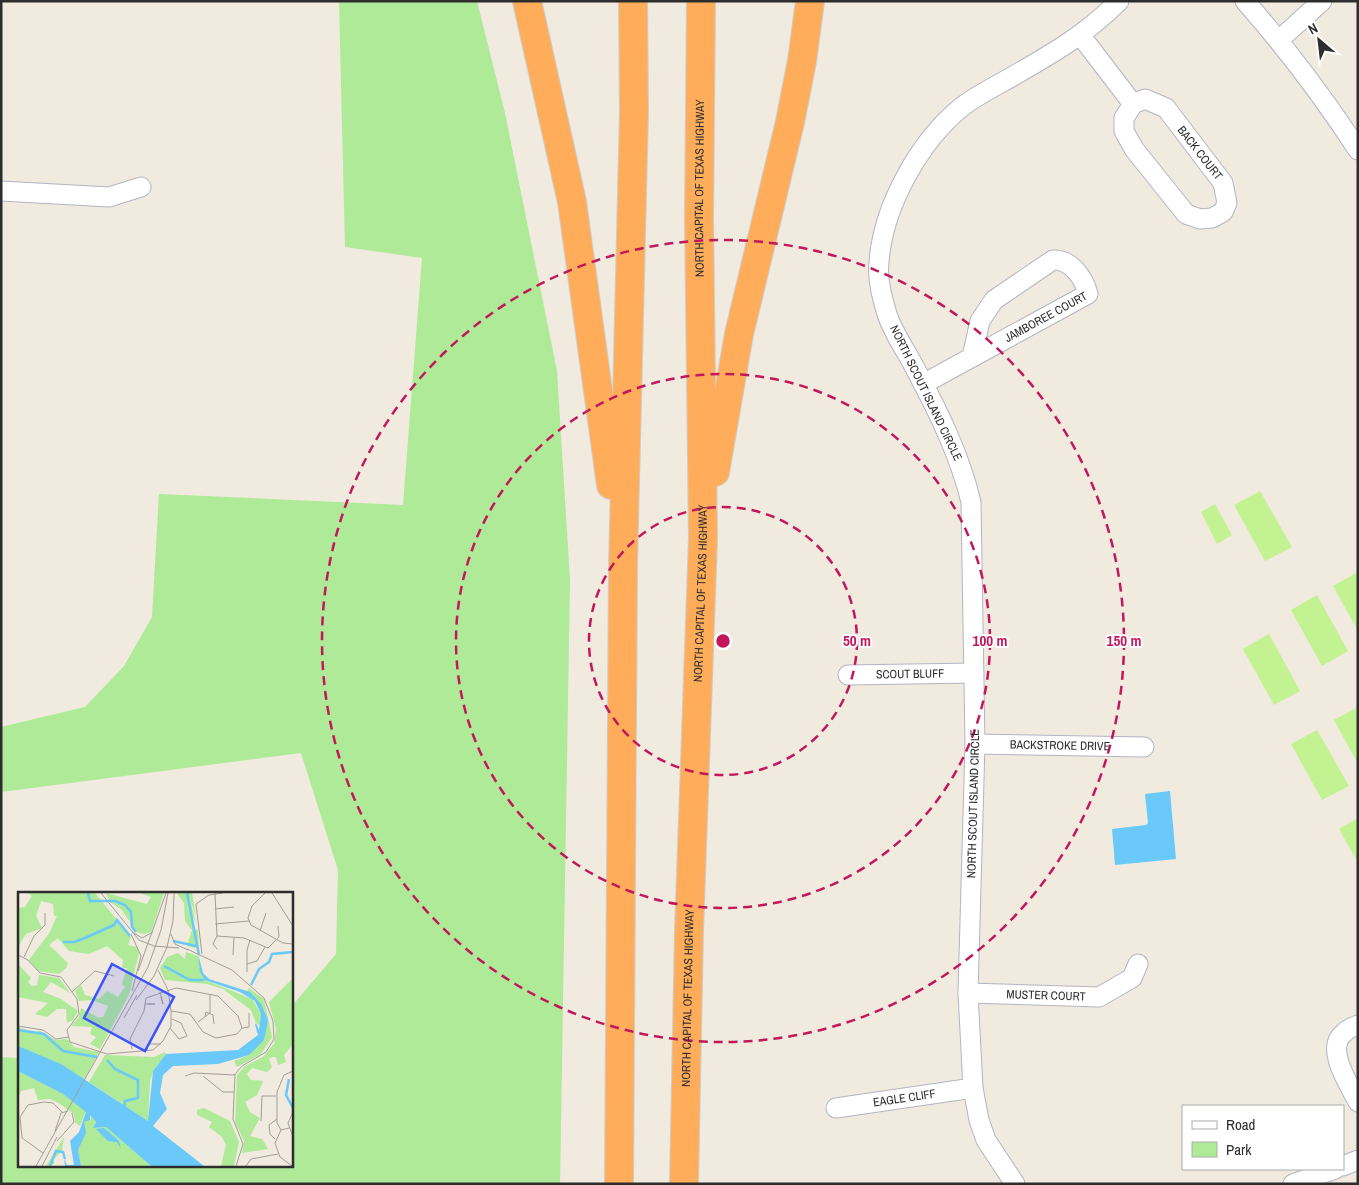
<svg xmlns="http://www.w3.org/2000/svg" width="1359" height="1185" font-family="'Archivo Narrow',sans-serif">
<style>
.green{fill:#aeea97}
.pitch{fill:#c3f292}
.water{fill:#6ac9f9}
.lines{fill:none;stroke-linecap:round;stroke-linejoin:round}
.street-casing{stroke:#b3b4c2;stroke-width:21}
.highway-casing{stroke:#cdcdcd;stroke-width:30}
.street{stroke:#fff;stroke-width:19}
.highway{stroke:#ffad5a;stroke-width:28}
.ring{fill:none;stroke:#c2185b;stroke-width:2.5;stroke-dasharray:9 6}
.labels{text-anchor:middle;dominant-baseline:central;stroke-width:4;stroke-linejoin:round;paint-order:stroke}
.street-label{font-size:12px;fill:#2d2d2d;stroke:#fff}
.inset-river{fill:none;stroke:#6ac9f9;stroke-width:2.5}
.inset-road{fill:none;stroke:#a29e98;stroke-width:1}
.view{fill:#3c53ff;fill-opacity:0.15;stroke:#3c53ff;stroke-width:2.5}
.inset-edge{fill:none;stroke:#2d2d2d;stroke-width:2.5}
.centre{fill:#c2185b;stroke:#fff;stroke-width:2.5}
.ring-label{font-size:15px;text-anchor:middle;font-weight:bold;fill:#c2185b;stroke:#fff;stroke-width:4;stroke-linejoin:round;paint-order:stroke}
</style>
<rect width="100%" height="100%" fill="#f0eadf"/>
<path class="green" d="M 339,1 L 477,1 L 505,113 L 557,371 L 570,580 L 560,1184 L 1,1184 L 1,1057 L 19,1058 L 19,1166 L 291,1166 L 291,1007 L 336,954 L 338,870 L 301,753 L 1,792 L 1,727 L 85,707 L 124,666 L 152,617 L 159,494 L 403,505 L 422,258 L 345,247 Z"/>
<path class="pitch" d="M 1260,491 L 1292,547 L 1265,561 L 1234,505 Z
M 1215,504 L 1232,535 L 1217,544 L 1201,512 Z
M 1358,572 L 1358,631 L 1333,586 Z
M 1317,595 L 1348,651 L 1322,666 L 1291,610 Z
M 1269,634 L 1300,691 L 1274,705 L 1243,649 Z
M 1358,707 L 1358,764 L 1334,720 Z
M 1317,730 L 1349,786 L 1322,800 L 1291,744 Z
M 1358,818 L 1358,863 L 1339,829 Z"/>
<path class="water" d="M 1170,791 L 1176,859 L 1115,865 L 1112,829 L 1146,825 L 1148,823 L 1145,794 Z"/>
<g class="lines">
<defs>
<g id="street">
<path d="M 1245,1 C 1288,50 1322,95 1358,150"/>
<path d="M 1081,36 L 1133,104"/>
<path d="M 1279,40 L 1322,1"/>
<path d="M 1145,99 L 1166,108 L 1223,183 L 1227,203 L 1223,212 L 1212,218 L 1200,219 L 1186,214 L 1134,149 L 1124,131 L 1124,118 L 1133,104 Z"/>
<path d="M 1,191 L 109,197 L 141,187"/>
<path id="s1" d="M 923,384 L 1088,294 C 1084,278 1071,259 1053,260 L 994,300 L 980,321 L 972,357"/>
<path id="s2" d="M 848,675 L 974,673"/>
<path id="s3" d="M 975,744 L 1144,747"/>
<path id="s4" d="M 968,993 L 1099,997 L 1132,978 L 1138,964"/>
<path d="M 1358,1025 C 1353,1027 1347,1029 1344,1033 C 1324,1048 1350,1086 1358,1102"/>
<path id="s5" d="M 836,1108 L 973,1088"/>
<path d="M 1343,1166 L 1358,1160"/>
<path id="s6" d="M 1015,1184 L 986,1140 L 979,1120 L 973,1088 L 968,993 L 975,744 L 971,502 C 960,456 939,413 916,370 C 907,352 893,333 887,314 C 882,297 877,279 879,262 C 883,206 920,140 963,106 C 979,94 998,85 1015,75 C 1055,52 1086,34 1119,1"/>
<path d="M 1293,1184 L 1335,1169"/>
</g>
<g id="highway">
<path d="M 527,1 L 572,202 L 611,485"/>
<path d="M 715,472 L 739,334 L 790,122 L 802,61 L 810,1"/>
<path d="M 619,1184 L 623,565 L 634,111 L 633,1"/>
<path id="s7" d="M 684,1184 L 689,931 L 703,538 L 699,218 L 701,1"/>
</g>
</defs>
<use href="#street" class="street-casing"/>
<use href="#highway" class="highway-casing"/>
<use href="#street" class="street"/>
<use href="#highway" class="highway"/>
</g>
<g class="ring">
<circle cx="723" cy="641" r="134"/>
<circle cx="723" cy="641" r="267"/>
<circle cx="723" cy="641" r="401"/>
</g>
<g class="labels">
<g class="street-label">
<text transform="translate(1200 153) rotate(52)">BACK COURT</text>
<text stroke="none"><textPath href="#s7" startOffset="996">NORTH CAPITAL OF TEXAS HIGHWAY</textPath></text>
<text stroke="none"><textPath href="#s1" startOffset="140">JAMBOREE COURT</textPath></text>
<text transform="translate(926 393) rotate(64)">NORTH SCOUT ISLAND CIRCLE</text>
<text stroke="none"><textPath href="#s7" startOffset="591">NORTH CAPITAL OF TEXAS HIGHWAY</textPath></text>
<text stroke="none"><textPath href="#s2" startOffset="62">SCOUT BLUFF</textPath></text>
<text stroke="none"><textPath href="#s3" startOffset="85">BACKSTROKE DRIVE</textPath></text>
<text stroke="none"><textPath href="#s6" startOffset="391">NORTH SCOUT ISLAND CIRCLE</textPath></text>
<text stroke="none"><textPath href="#s4" startOffset="78">MUSTER COURT</textPath></text>
<text stroke="none"><textPath href="#s7" startOffset="186">NORTH CAPITAL OF TEXAS HIGHWAY</textPath></text>
<text stroke="none"><textPath href="#s5" startOffset="69">EAGLE CLIFF</textPath></text>
</g>
</g>
<g transform="translate(18 892)">
<rect width="275" height="275" fill="#f0eadf"/>
<path d="M 10,1 L 77,1 L 113,45 L 110,53 L 119,55 L 121,61 L 111,103 L 82,157 L 72,152 L 78,145 L 72,142 L 74,135 L 53,134 L 61,125 L 63,116 L 81,126 L 86,124 L 90,114 L 74,108 L 61,109 L 57,99 L 63,93 L 67,103 L 81,107 L 89,99 L 100,105 L 107,95 L 104,92 L 109,76 L 104,76 L 105,68 L 89,54 L 71,62 L 51,59 L 40,46 L 31,53 L 50,71 L 48,76 L 41,82 L 20,79 L 11,68 L 32,40 L 39,24 L 36,24 L 35,12 L 23,9 L 18,24 L 24,36 L 8,42 L 0,55 L 0,16 L 7,15 L 14,4 ZM 88,1 L 129,12 L 133,5 L 122,1 L 146,1 L 133,40 L 125,42 L 119,40 L 103,17 L 92,10 ZM 159,1 L 174,1 L 178,25 L 172,7 L 178,31 L 169,12 L 176,38 L 180,38 L 181,57 L 169,54 L 174,38 L 167,29 L 166,11 ZM 168,60 L 180,64 L 187,88 L 234,107 L 243,122 L 242,133 L 238,131 L 233,118 L 205,97 L 189,92 L 147,88 L 142,76 L 149,65 L 160,61 L 167,67 ZM 0,72 L 13,86 L 10,90 L 14,94 L 19,93 L 21,83 L 41,86 L 52,101 L 33,90 L 25,100 L 43,107 L 60,119 L 55,128 L 49,131 L 48,117 L 39,117 L 29,125 L 17,122 L 30,111 L 0,105 ZM 275,86 L 275,152 L 266,163 L 268,170 L 260,173 L 258,165 L 254,165 L 251,167 L 254,175 L 249,180 L 234,176 L 229,182 L 233,188 L 245,189 L 239,203 L 227,210 L 232,220 L 242,226 L 232,244 L 244,247 L 250,257 L 224,261 L 226,249 L 217,230 L 219,183 L 226,175 L 246,164 L 256,152 L 258,137 L 251,110 ZM 231,96 L 246,107 L 254,145 L 243,162 L 219,175 L 216,169 L 231,163 L 250,128 L 229,99 ZM 0,135 L 15,140 L 22,139 L 38,148 L 49,147 L 56,155 L 81,160 L 66,188 L 0,154 ZM 147,160 L 148,162 L 135,179 L 132,190 L 130,229 L 71,190 L 87,163 L 136,165 ZM 0,179 L 45,202 L 68,219 L 62,234 L 57,230 L 56,222 L 42,212 L 33,207 L 20,208 L 16,196 L 3,199 L 0,206 ZM 186,216 L 212,229 L 221,250 L 216,274 L 203,274 L 208,253 L 204,245 L 191,235 L 194,230 L 179,223 L 179,218 ZM 72,223 L 78,230 L 75,236 L 88,235 L 133,274 L 63,274 L 60,258 L 65,246 L 66,230 L 73,227 ZM 46,245 L 44,259 L 36,267 L 36,272 L 28,274 Z" fill="#aeea97"/>
<path d="M 180,62 L 185,81 L 191,87 L 232,100 L 243,112 L 250,128 L 246,148 L 231,163 L 200,172 L 155,174 L 145,183 L 142,201 L 149,217 L 135,234 L 186,274 L 133,274 L 88,235 L 75,236 L 78,230 L 72,223 L 72,228 L 66,230 L 68,241 L 60,258 L 63,274 L 47,274 L 46,266 L 49,273 L 56,273 L 52,249 L 61,240 L 68,220 L 45,202 L 0,179 L 0,154 L 43,172 L 130,229 L 135,179 L 148,162 L 220,158 L 240,143 L 237,133 L 238,131 L 241,138 L 243,122 L 237,109 L 222,100 L 187,88 L 182,80 ZM 86,236 L 101,249 L 103,257 L 99,250 L 90,249 L 78,237 Z" fill="#6ac9f9"/>
<path class="inset-river" d="M 70,1 L 72,9 L 97,9 L 107,13 L 113,20 L 114,35 L 118,40M 169,1 L 181,63M 155,49 L 178,54M 45,50 L 56,50 L 67,46 L 96,33 L 99,28 L 112,44M 146,74 L 172,88 L 186,88M 233,93 L 241,77 L 251,70 L 254,62 L 275,60M 0,138 L 26,142 L 45,159 L 79,165M 89,168 L 97,177 L 120,188 L 120,206 L 107,209 L 106,218M 271,187 L 268,203 L 275,216M 32,274 L 38,259 L 45,260 L 47,267"/>
<path class="inset-road" d="M 83,1 L 121,48 L 136,54 L 161,56M 247,1 L 234,14 L 230,26 L 233,33 L 265,51 L 275,52M 254,1 L 275,34M 197,2 L 199,44M 178,12 L 184,62M 178,12 L 191,3 L 205,1M 197,17 L 216,15M 197,32 L 231,29M 242,39 L 248,21M 114,40 L 124,46 L 135,40M 113,42 L 123,64 L 114,99M 153,42 L 157,52 L 170,58M 199,44 L 226,46 L 250,56 L 261,45 L 260,34M 169,57 L 214,78 L 246,106 L 255,129 L 256,147 L 248,160 L 224,174 L 217,182 L 215,227 L 225,252 L 218,274M 199,57 L 195,52 L 199,44M 0,63 L 10,68 L 22,81 L 43,85 L 59,107 L 61,122 L 49,138 L 52,150 L 89,162 L 135,158 L 145,149 L 153,134 L 153,119 L 150,98 L 140,78M 215,63 L 216,46M 6,65 L 16,44 L 27,33 L 27,21M 229,72 L 239,69 L 247,55M 120,79 L 148,1M 229,80 L 229,58 L 232,48M 54,100 L 77,79 L 96,84M 142,100 L 145,112 L 143,105M 118,108 L 136,84 L 149,55 L 155,29 L 156,1M 127,112 L 137,112 L 130,112M 187,125 L 188,120 L 195,123 L 196,132M 106,126 L 119,103M 180,130 L 192,121 L 192,102M 0,134 L 25,138 L 38,147 L 51,145M 152,136 L 161,147 L 169,144 L 163,131 L 154,127M 224,136 L 231,135 L 231,121M 114,157 L 112,147 L 126,119 L 128,106 L 158,96 L 200,104 L 220,124 L 224,136 L 219,142 L 198,146 L 185,140 L 172,122 L 153,119M 129,158 L 130,152 L 143,152M 167,184 L 176,181 L 217,183M 185,184 L 205,200 L 216,200M 275,220 L 270,231 L 275,245M 243,229 L 244,204 L 258,204M 271,236 L 263,238 L 257,251 L 262,265 L 274,274M 263,238 L 259,231 L 259,200 L 266,183 L 275,179M 37,239 L 43,221 L 50,219M 257,247 L 252,242 L 251,233 L 259,227M 39,249 L 56,230 L 54,221M 25,261 L 4,246 L 2,225 L 10,213 L 26,210 L 35,211 L 44,220M 18,274 L 130,75 L 143,38 L 150,1M 24,274 L 39,245M 228,274 L 233,267 L 260,262"/>
<path class="view" d="M 94,72 L 156,105 L 127,159 L 66,126 Z"/>
<rect width="275" height="275" class="inset-edge"/>
</g>
<circle cx="723" cy="641" r="8" class="centre"/>
<g class="ring-label">
<text x="857" y="646">50 m</text>
<text x="990" y="646">100 m</text>
<text x="1124" y="646">150 m</text>
</g>
<rect width="1359" height="1185" fill="none" stroke="#2d2d2d" stroke-width="5"/>
<rect x="1182" y="1105" width="162" height="65" fill="#ffffff" stroke="#ababab"/>
<rect x="1192" y="1121" width="25" height="8" fill="#ffffff" stroke="#ababab"/>
<text x="1226" y="1130" font-size="15" fill="#2d2d2d">Road</text>
<rect x="1192" y="1142" width="25" height="15" fill="#aeea97" stroke="#ababab"/>
<text x="1226" y="1155" font-size="15" fill="#2d2d2d">Park</text>
<g transform="translate(1319 40) rotate(332)" stroke="#ffffff" stroke-width="4" paint-order="stroke">
<path d="M0-4L9 19L0 12L-9 19Z" fill="#2d2d2d"/>
<text y="-8" font-size="14" font-weight="bold" text-anchor="middle" fill="#2d2d2d">N</text>
</g>
</svg>
